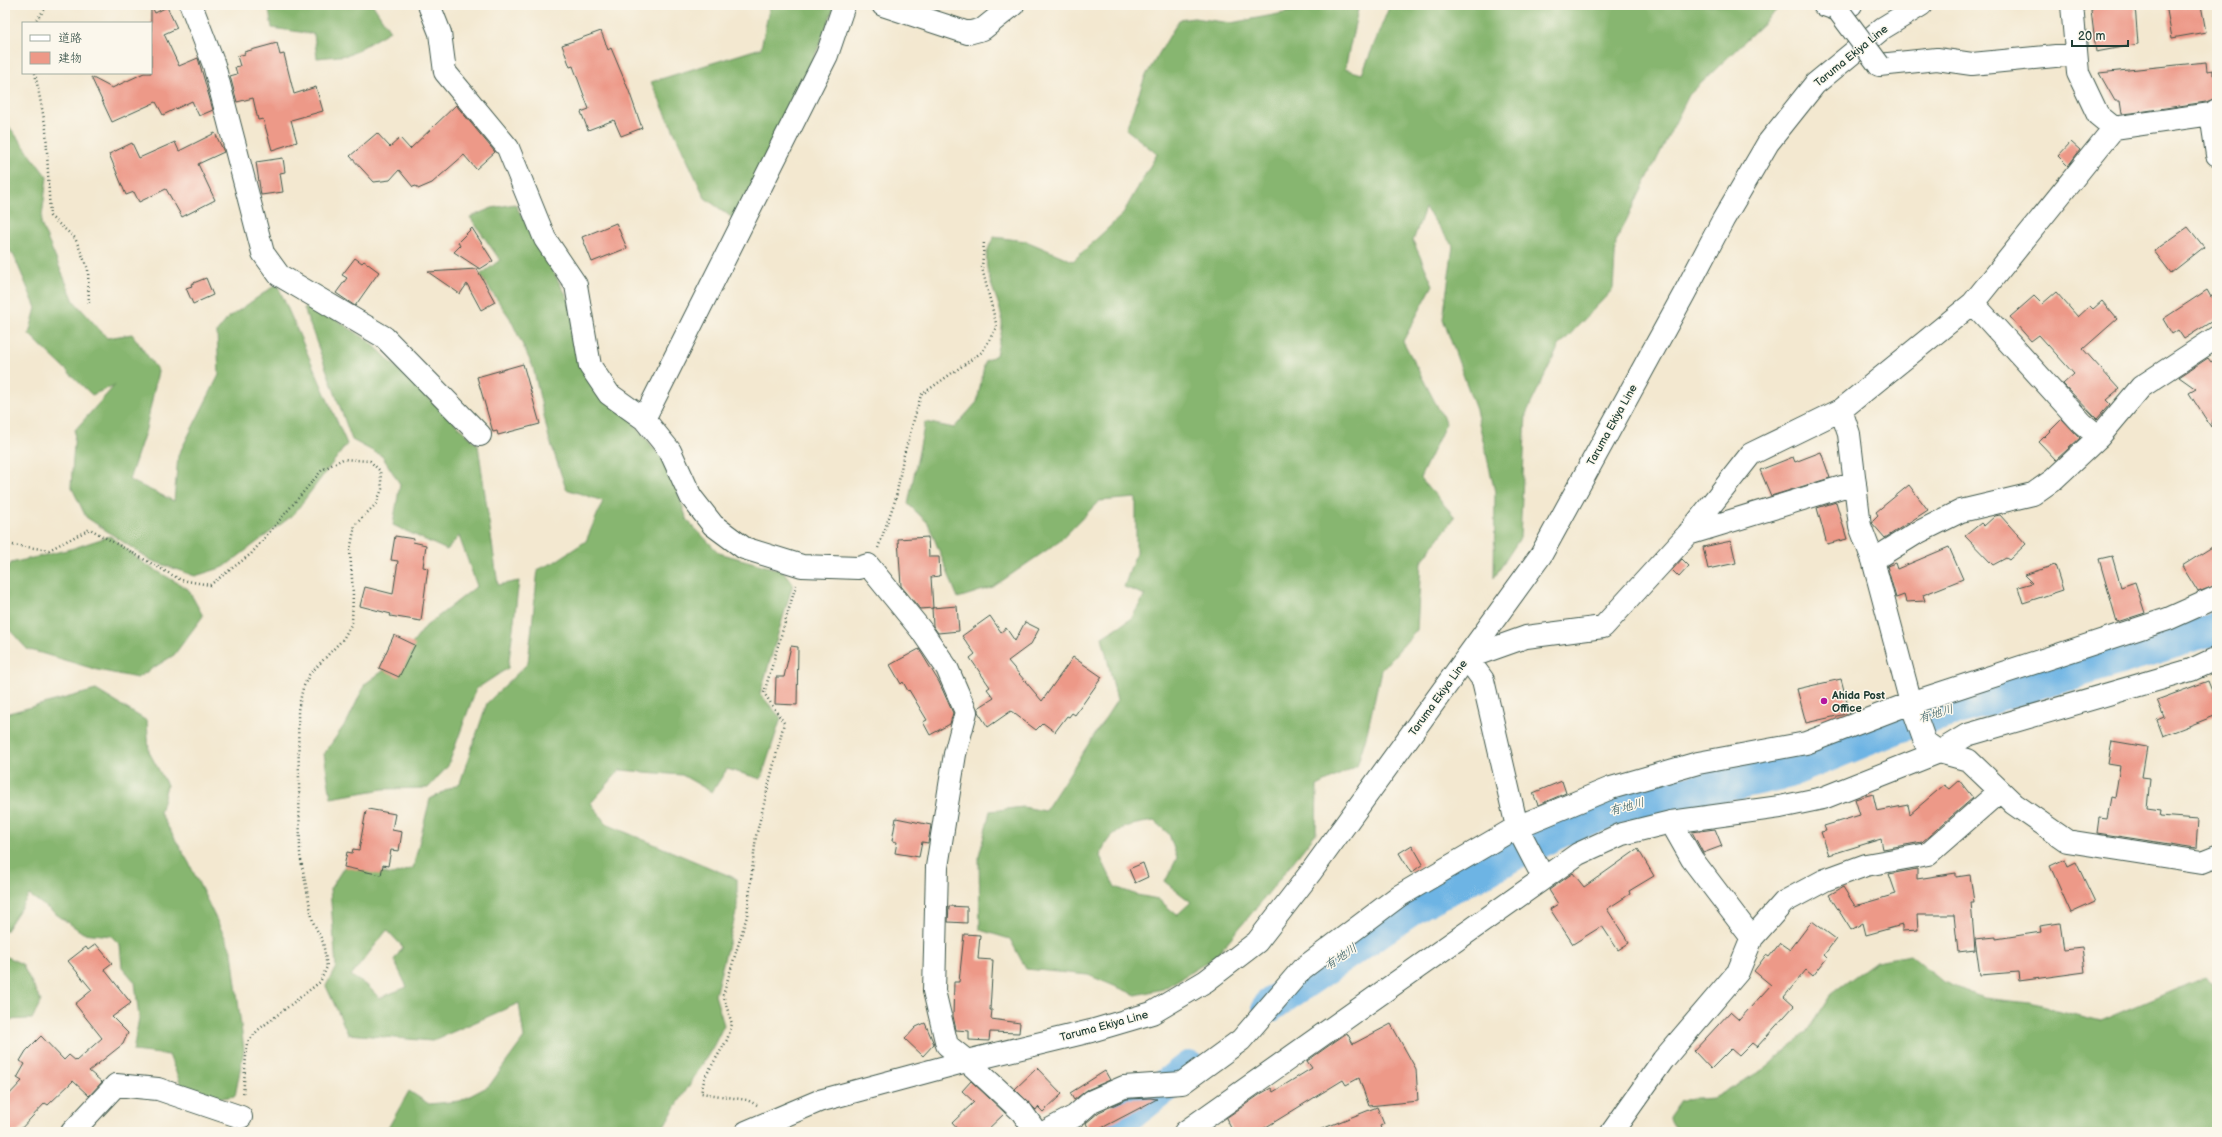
<svg xmlns="http://www.w3.org/2000/svg" width="2222" height="1137" font-family="'Balsamiq Sans','Klee One',sans-serif">
<style>
.forest{fill:#87b670;stroke:#537a52;fill-rule:evenodd}
.lines{fill:none;stroke-linecap:round;stroke-linejoin:round}
.river{stroke:#6db4e4;stroke-width:34}
.building{fill:#ed9988}
.street-casing{stroke:#3f574b;stroke-width:24}
.secondary-casing{stroke:#3f574b;stroke-width:24}
.path{stroke:#3f574b;stroke-width:2.5;stroke-dasharray:1 3;stroke-linecap:butt}
.street{stroke:#fff;stroke-width:22}
.secondary{stroke:#fff;stroke-width:22}
.street-bridge-casing{stroke:#3f574b;stroke-width:24;stroke-linecap:butt}
.street-bridge{stroke:#fff;stroke-width:22}
.poi-dot{fill:#b5179e;stroke:#fbf7ec;stroke-width:1.5}
.labels{text-anchor:middle;dominant-baseline:central;stroke-width:3;stroke-linejoin:round;paint-order:stroke}
.street-label{font-size:11px;fill:#1f3d34;stroke:#fbf7ec}
.poi-label{font-size:11px;font-weight:bold;fill:#1f3d34;stroke:#fbf7ec;text-anchor:start}
.water-label{font-size:12px;font-style:italic;fill:#325b60;stroke:#fbf7ec}
</style>
<rect width="100%" height="100%" fill="#fbf7ec"/>
<filter id="ink" filterUnits="userSpaceOnUse"><feTurbulence type="fractalNoise" baseFrequency=".025" numOctaves="2"/><feDisplacementMap in="SourceGraphic" scale="8" xChannelSelector="R" yChannelSelector="G"/><feConvolveMatrix kernelMatrix="1 2 1 2 8 2 1 2 1" color-interpolation-filters="sRGB"/></filter>
<filter id="wash" filterUnits="userSpaceOnUse"><feTurbulence type="fractalNoise" baseFrequency=".012" numOctaves="4" result="noise"/><feDisplacementMap in="SourceGraphic" scale="16" xChannelSelector="R" yChannelSelector="G"/><feGaussianBlur stdDeviation="0.9" result="paint"/><feColorMatrix in="noise" values="0 0 0 0 0 0 0 0 0 0 0 0 0 0 0 0 0 1.4 0 .05"/><feComposite in="paint" operator="in"/></filter>
<g filter="url(#wash)">
<rect width="100%" height="100%" fill="#f3e8d0"/>
<path class="forest" d="M 268,5 L 373,5 L 390,31 L 349,55 L 317,58 L 314,34 L 272,28 Z
M 770,5 L 835,5 L 803,86 L 734,219 L 705,198 L 651,82 L 761,48 Z
M 1326,5 L 1359,5 L 1345,69 L 1362,74 L 1390,5 L 1775,5 L 1780,7 L 1689,95 L 1616,241 L 1613,289 L 1559,346 L 1526,414 L 1520,538 L 1494,578 L 1495,492 L 1476,410 L 1443,319 L 1453,246 L 1425,208 L 1413,241 L 1433,285 L 1403,341 L 1446,423 L 1420,478 L 1455,517 L 1421,562 L 1417,630 L 1381,670 L 1367,733 L 1357,766 L 1317,786 L 1316,833 L 1262,901 L 1214,958 L 1163,989 L 1136,995 L 1088,975 L 1026,969 L 1010,939 L 980,930 L 979,856 L 990,811 L 1023,807 L 1045,811 L 1117,700 L 1102,637 L 1131,619 L 1145,595 L 1124,587 L 1136,553 L 1136,498 L 1099,501 L 1060,541 L 993,587 L 958,598 L 928,523 L 908,504 L 925,422 L 954,428 L 977,402 L 985,361 L 996,355 C 998,345 1003,331 1002,321 C 1000,293 974,267 994,237 L 1026,241 L 1073,261 L 1122,215 L 1157,154 L 1126,129 L 1145,77 L 1179,20 L 1194,18 L 1231,23 ZM 1154,821 L 1169,834 L 1177,858 L 1165,882 L 1191,902 L 1177,915 L 1158,899 L 1137,895 L 1115,887 L 1100,856 C 1110,828 1127,825 1154,821 Z
M 5,121 L 47,177 L 41,224 L 74,301 L 107,338 L 132,334 L 158,371 L 146,429 L 129,480 L 174,501 L 178,456 L 219,375 L 217,332 L 228,318 L 277,284 L 347,444 L 293,515 L 224,567 L 195,576 L 150,560 L 86,517 L 71,486 L 75,430 L 115,385 L 92,395 L 29,334 L 36,308 L 14,256 L 5,244 Z
M 515,204 L 572,305 L 624,411 L 671,470 L 687,520 L 719,553 L 783,571 L 793,584 L 760,694 L 781,718 L 761,779 L 727,769 L 712,792 L 682,775 L 620,770 L 591,803 L 606,824 L 737,879 L 737,909 L 715,995 L 724,1025 L 713,1047 L 660,1132 L 518,1132 L 518,1129 L 504,1132 L 388,1132 L 387,1130 L 409,1091 L 429,1104 L 460,1101 L 489,1086 L 524,1038 L 519,1003 L 432,1041 L 348,1034 L 326,986 L 336,967 L 330,889 L 346,864 L 392,875 L 413,868 L 430,799 L 460,783 L 487,703 L 528,663 L 538,569 L 553,563 L 586,541 L 603,501 L 566,489 L 549,438 L 533,367 L 510,318 L 480,275 L 500,260 L 470,217 L 492,208 ZM 387,930 L 403,947 L 394,960 L 407,987 L 379,998 L 369,987 L 351,976 Z
M 315,306 L 369,341 L 478,445 L 498,585 L 519,581 L 508,668 L 476,689 L 448,766 L 428,788 L 383,789 L 331,798 L 324,754 L 348,720 L 365,684 L 402,657 L 426,626 L 477,586 L 459,536 L 447,550 L 393,525 L 400,484 L 382,456 L 352,440 L 304,308 Z
M 110,536 L 145,564 L 188,589 L 203,616 L 174,655 L 137,678 L 98,670 L 27,649 L 7,627 L 5,620 L 5,573 L 11,563 L 71,549 Z
M 96,690 L 147,721 L 149,752 L 167,785 L 160,813 L 189,863 L 232,952 L 244,1050 L 235,1096 L 215,1099 L 182,1087 L 169,1055 L 133,1051 L 139,1018 L 135,982 L 122,967 L 120,945 L 111,936 L 83,933 L 29,895 L 5,932 L 5,714 Z
M 1910,955 L 1942,981 L 1983,998 L 2030,1003 L 2101,1021 L 2205,977 L 2217,988 L 2217,1132 L 1677,1132 L 1669,1117 L 1681,1100 L 1713,1098 L 1764,1069 L 1806,1033 L 1832,993 L 1876,961 Z
M 5,956 L 22,964 L 41,1001 L 32,1019 L 5,1020 Z"/>
<g class="lines">
<path class="river" d="M 1269,1006 L 1421,902 L 1558,832 L 1619,807 L 1786,772 L 1899,726 L 2217,628
M 1106,1132 L 1189,1068"/>
</g>
<g id="blocks">
<path class="building" d="M 151,5 L 155,13 L 167,7 L 177,28 L 164,34 L 179,66 L 198,58 L 213,110 L 199,116 L 192,101 L 163,115 L 156,102 L 112,122 L 91,77 L 112,88 L 144,73 L 151,73 Z
M 2096,5 L 2135,5 L 2138,44 L 2096,52 L 2091,10 Z
M 2166,5 L 2201,5 L 2206,32 L 2172,38 Z
M 601,31 L 608,50 L 611,48 L 629,91 L 642,128 L 621,136 L 614,120 L 588,130 L 581,112 L 589,109 L 573,66 L 570,67 L 562,45 Z
M 277,43 L 280,55 L 284,54 L 294,94 L 316,87 L 323,111 L 291,120 L 297,142 L 272,150 L 263,119 L 258,120 L 253,98 L 237,102 L 230,76 L 237,74 L 235,67 L 240,66 L 237,56 L 245,54 L 244,52 Z
M 2206,62 L 2207,71 L 2213,70 L 2213,75 L 2217,75 L 2216,98 L 2206,102 L 2132,113 L 2122,114 L 2120,101 L 2115,101 L 2099,73 Z
M 456,105 L 495,152 L 476,169 L 464,155 L 432,183 L 418,189 L 416,186 L 413,187 L 399,170 L 390,180 L 374,182 L 350,156 L 377,133 L 390,147 L 400,138 L 410,149 Z
M 215,133 L 224,152 L 198,164 L 215,200 L 182,217 L 166,189 L 139,202 L 134,192 L 126,195 L 109,154 L 132,143 L 139,158 L 175,142 L 179,151 Z
M 2071,142 L 2080,150 L 2068,166 L 2058,156 Z
M 283,158 L 285,172 L 280,173 L 283,192 L 261,195 L 256,162 Z
M 616,223 L 627,248 L 592,262 L 582,237 Z
M 2188,227 L 2204,247 L 2171,273 L 2154,251 Z
M 472,228 L 493,261 L 480,269 L 454,252 L 460,246 L 458,242 Z
M 355,258 L 362,263 L 364,261 L 379,272 L 355,306 L 336,293 L 347,278 L 342,275 Z
M 477,269 L 495,302 L 481,310 L 467,284 L 460,294 L 428,272 Z
M 206,278 L 213,295 L 193,304 L 186,288 L 192,286 L 191,284 Z
M 2207,290 L 2211,297 L 2217,294 L 2217,318 L 2184,339 L 2178,330 L 2172,334 L 2163,319 Z
M 2056,292 L 2078,317 L 2090,306 L 2093,309 L 2102,301 L 2117,319 L 2083,349 L 2119,389 L 2106,400 L 2110,404 L 2097,419 L 2063,384 L 2074,374 L 2039,335 L 2031,341 L 2010,317 L 2034,296 L 2042,304 Z
M 2208,358 L 2211,362 L 2217,358 L 2217,407 L 2211,427 L 2189,393 L 2196,389 L 2179,377 Z
M 523,364 L 540,424 L 498,435 L 497,431 L 493,432 L 477,377 Z
M 2062,419 L 2080,438 L 2056,460 L 2039,442 Z
M 1821,452 L 1830,478 L 1771,496 L 1760,470 L 1793,457 L 1795,462 Z
M 1909,485 L 1928,510 L 1885,538 L 1872,523 L 1872,521 L 1878,515 L 1876,512 Z
M 1836,502 L 1847,539 L 1827,544 L 1817,508 Z
M 2000,515 L 2026,544 L 2009,560 L 2006,558 L 1993,565 L 1965,536 L 1981,523 L 1984,526 L 1995,516 Z
M 395,536 L 414,539 L 413,542 L 426,545 L 423,567 L 428,568 L 421,621 L 390,616 L 391,614 L 360,606 L 365,587 L 393,594 L 398,561 L 391,560 Z
M 928,537 L 929,557 L 939,557 L 940,576 L 931,577 L 933,608 L 920,609 L 901,586 L 898,539 Z
M 1731,541 L 1736,563 L 1708,569 L 1703,547 Z
M 2217,544 L 2217,585 L 2198,592 L 2182,566 Z
M 1949,547 L 1963,579 L 1923,595 L 1925,601 L 1906,602 L 1904,595 L 1896,598 L 1887,566 L 1895,563 L 1897,569 Z
M 2112,556 L 2121,587 L 2135,582 L 2145,613 L 2117,622 L 2099,559 Z
M 1682,559 L 1689,566 L 1679,577 L 1672,570 Z
M 2055,565 L 2063,590 L 2023,603 L 2018,587 L 2032,583 L 2024,575 Z
M 957,606 L 959,631 L 938,633 L 933,626 L 932,608 Z
M 990,616 L 1001,632 L 1006,628 L 1015,641 L 1025,622 L 1039,629 L 1031,644 L 1008,661 L 1042,701 L 1073,657 L 1102,677 L 1075,715 L 1072,713 L 1069,717 L 1067,716 L 1055,732 L 1043,723 L 1036,730 L 1011,711 L 988,727 L 978,712 L 978,708 L 994,698 L 987,689 L 990,687 L 970,658 L 975,654 L 962,636 Z
M 394,635 L 415,645 L 399,677 L 379,668 Z
M 791,646 L 798,647 L 797,705 L 775,704 L 776,677 L 784,677 Z
M 919,649 L 939,682 L 953,713 L 950,724 L 930,735 L 923,722 L 927,720 L 909,690 L 908,691 L 903,682 L 901,684 L 890,665 Z
M 1841,679 L 1850,713 L 1806,723 L 1797,689 Z
M 2208,681 L 2212,691 L 2217,689 L 2217,715 L 2163,736 L 2157,720 L 2164,717 L 2157,700 Z
M 2112,741 L 2147,747 L 2142,777 L 2150,778 L 2147,808 L 2161,810 L 2160,816 L 2198,819 L 2196,848 L 2097,833 L 2099,818 L 2107,819 L 2111,797 L 2115,798 L 2120,766 L 2108,764 Z
M 1959,780 L 1973,798 L 1922,842 L 1883,849 L 1881,839 L 1829,855 L 1821,832 L 1826,831 L 1824,826 L 1860,815 L 1855,799 L 1873,794 L 1877,811 L 1908,805 L 1910,814 L 1944,785 L 1949,789 Z
M 1562,781 L 1566,793 L 1538,805 L 1533,793 Z
M 368,809 L 395,814 L 392,830 L 402,832 L 399,851 L 391,850 L 388,866 L 383,865 L 381,875 L 344,867 L 347,852 L 352,853 L 353,849 L 359,850 L 366,811 Z
M 896,818 L 931,825 L 928,843 L 922,842 L 919,857 L 895,853 L 897,842 L 892,841 Z
M 1715,829 L 1722,846 L 1703,853 L 1692,832 Z
M 1412,845 L 1423,864 L 1411,873 L 1399,853 Z
M 1638,849 L 1654,876 L 1629,891 L 1630,894 L 1607,909 L 1629,943 L 1618,950 L 1602,926 L 1573,944 L 1550,909 L 1558,904 L 1549,890 L 1573,873 L 1584,887 Z
M 2065,859 L 2068,866 L 2076,862 L 2095,902 L 2071,913 L 2050,866 Z
M 1143,863 L 1148,877 L 1135,883 L 1129,869 Z
M 1917,869 L 1917,879 L 1956,873 L 1956,877 L 1970,875 L 1974,902 L 1971,902 L 1975,950 L 1958,952 L 1954,915 L 1917,915 L 1918,930 L 1902,931 L 1902,925 L 1866,935 L 1863,923 L 1851,930 L 1829,895 L 1843,887 L 1855,906 L 1896,894 L 1889,874 Z
M 949,906 L 967,907 L 967,923 L 948,922 Z
M 1812,921 L 1836,939 L 1824,955 L 1827,958 L 1813,976 L 1806,970 L 1784,997 L 1794,1006 L 1757,1047 L 1752,1043 L 1739,1056 L 1731,1049 L 1711,1069 L 1694,1051 L 1730,1012 L 1739,1020 L 1771,985 L 1754,971 L 1766,955 L 1769,957 L 1780,943 L 1790,950 Z
M 2060,923 L 2064,950 L 2082,948 L 2085,972 L 2019,981 L 2018,972 L 1980,975 L 1975,939 L 1996,937 L 1996,939 L 2041,932 L 2040,926 Z
M 964,934 L 980,935 L 978,959 L 993,960 L 990,1010 L 992,1010 L 991,1019 L 1020,1023 L 1019,1033 L 990,1032 L 989,1041 L 969,1040 L 969,1031 L 956,1030 L 953,1016 L 954,982 L 959,982 Z
M 96,944 L 112,963 L 104,969 L 131,1003 L 112,1017 L 128,1033 L 123,1044 L 89,1071 L 102,1082 L 89,1096 L 73,1081 L 48,1105 L 45,1103 L 18,1132 L 5,1132 L 5,1099 L 22,1081 L 17,1078 L 25,1064 L 20,1061 L 26,1051 L 41,1036 L 64,1060 L 69,1055 L 76,1061 L 102,1038 L 75,1004 L 92,990 L 68,961 L 86,947 L 88,950 Z
M 925,1023 L 934,1044 L 923,1056 L 905,1039 L 916,1027 Z
M 1391,1024 L 1416,1069 L 1418,1101 L 1369,1106 L 1359,1078 L 1346,1085 L 1343,1080 L 1258,1132 L 1233,1132 L 1226,1118 L 1262,1093 L 1271,1088 L 1273,1092 L 1312,1068 L 1307,1061 L 1344,1035 L 1347,1033 L 1353,1044 Z
M 1037,1068 L 1062,1094 L 1043,1112 L 1038,1107 L 1036,1110 L 1015,1089 Z
M 1105,1071 L 1110,1080 L 1087,1090 L 1074,1100 L 1070,1093 Z
M 971,1081 L 1005,1113 L 985,1132 L 960,1132 L 952,1123 L 974,1102 L 962,1091 Z
M 1150,1098 L 1157,1099 L 1094,1132 L 1090,1132 L 1086,1123 L 1099,1112 L 1127,1099 Z
M 1377,1107 L 1384,1124 L 1380,1126 L 1382,1132 L 1314,1132 Z"/>
</g>
</g>
<g filter="url(#ink)">
<use href="#blocks" fill-opacity="0" stroke="#3f574b" stroke-width="1"/>
<g class="lines">
<defs>
<path id="street" d="M 191,5 L 214,65 L 263,253 L 279,275 L 384,337 L 480,435
M 429,5 L 440,33 L 445,72 L 508,148 L 545,239 L 576,285 L 590,366 L 609,394 L 644,419 L 670,451 L 691,497 L 713,525 L 744,548 L 802,566 L 858,568 L 868,565 L 921,630 L 947,668 L 966,712 L 955,754 L 937,867 L 934,991 L 947,1045 L 967,1061 L 1022,1112 L 1036,1132
M 883,5 L 968,33 L 983,29 L 1013,5
M 1824,5 L 1838,10 L 1851,5
M 2072,5 L 2078,73 L 2098,115 L 2114,128 L 2211,114 L 2217,110
M 1879,65 L 1937,59 L 1972,64 L 2076,54
M 2211,114 L 2217,155
M 1973,303 L 2082,423 L 2099,437
M 1841,410 L 1849,434 L 1860,526 L 1873,560 L 1911,703 L 1925,742 L 1939,752 L 1968,760 L 2014,804 L 2067,841 L 2202,862 L 2217,856
M 644,419 L 827,55 L 844,5
M 1688,534 L 1855,483
M 1873,560 L 1915,534 L 1961,511 L 2033,494 L 2053,480 L 2099,437 L 2141,387 L 2217,337
M 1671,822 L 1692,859 L 1752,938
M 1543,877 L 1517,827 L 1483,680 L 1467,658 L 1526,637 L 1603,627 L 1688,534 L 1751,454 L 1841,410 L 1973,303 L 2114,128
M 72,1132 L 116,1085 L 158,1089 L 241,1117
M 1045,1132 L 1075,1116 L 1092,1101 L 1124,1087 L 1182,1083 L 1241,1040 L 1302,969 L 1399,896 L 1517,827 L 1611,788 L 1698,763 L 1806,743 L 1911,703 L 2168,619 L 2217,597
M 1612,1132 L 1663,1060 L 1738,972 L 1752,938 L 1784,902 L 1825,880 L 1866,865 L 1928,854 L 2000,791"/>
<path id="secondary" d="M 746,1132 L 819,1101 L 967,1061 L 1091,1031 L 1152,1013 L 1206,981 L 1257,942 L 1311,872 L 1541,555 L 1684,294 L 1723,220 L 1768,143 L 1815,84 L 1883,28 L 1921,5
M 1185,1132 L 1578,854 L 1622,834 L 1671,822 L 1780,807 L 1823,798 L 1939,752 L 1967,735 L 2191,670 L 2217,658"/>
</defs>
<use href="#street" class="street-casing"/>
<use href="#secondary" class="secondary-casing"/>
<path class="path" d="M 34,23 L 48,5
M 35,73 L 46,129 L 50,216 L 75,238 L 88,269 L 89,305
M 5,544 L 49,550 L 90,529 L 181,580 L 210,585 L 251,554 L 322,470 L 343,459 L 370,461 L 380,471 L 382,489 L 376,504 L 355,525 L 350,551 L 353,593 L 352,623 L 343,639 L 309,675 L 303,688 L 298,710 L 300,855 L 313,922 L 323,942 L 327,967 L 320,982 L 258,1030 L 247,1043 L 243,1096
M 878,548 L 896,498 L 903,458 L 921,395 L 982,352 L 997,327 L 982,268 L 984,242
M 757,1105 L 747,1100 L 701,1093 L 705,1077 L 727,1040 L 732,1024 L 723,995 L 747,916 L 756,836 L 784,723 L 764,693 L 796,585"/>
<use href="#street" class="street"/>
<use href="#secondary" class="secondary"/>
<defs>
<path id="street-bridge" d="M 1838,10 L 1879,65"/>
</defs>
<use href="#street-bridge" class="street-bridge-casing"/>
<use href="#street-bridge" class="street-bridge"/>
</g>
</g>
<circle class="poi-dot" cx="1824" cy="701" r="4"/>
<g class="labels">
<g class="street-label">
<text transform="translate(1851 56) rotate(-39)">Taruma Ekiya Line</text>
<text transform="translate(1612 425) rotate(-61)">Taruma Ekiya Line</text>
<text transform="translate(1438 698) rotate(-54)">Taruma Ekiya Line</text>
<text transform="translate(1104 1026) rotate(-15)">Taruma Ekiya Line</text>
</g>
<g class="poi-label">
<text x="1832" y="695">Ahida Post<tspan x="1832" dy="13">Office</tspan></text>
</g>
<g class="water-label">
<text transform="translate(1936 714) rotate(-17)">有地川</text>
<text transform="translate(1627 807) rotate(-15)">有地川</text>
<text transform="translate(1341 957) rotate(-34)">有地川</text>
</g>
</g>
<rect width="2222" height="1137" fill="none" stroke="#fbf7ec" stroke-width="20"/>
<rect x="22" y="22" width="130" height="52" fill="#fbf7ec" stroke="#a3ada2"/>
<rect x="30" y="35" width="20" height="6" fill="#ffffff" stroke="#a3ada2"/>
<text x="58" y="42" font-size="12" fill="#1f3d34">道路</text>
<rect x="30" y="52" width="20" height="12" fill="#ed9988" stroke="#a3ada2"/>
<text x="58" y="62" font-size="12" fill="#1f3d34">建物</text>
<path d="M2072 40v6h56v-6" fill="none" stroke="#1f3d34" stroke-width="2"/>
<text x="2078" y="40" font-size="12" fill="#1f3d34" stroke="#fbf7ec" stroke-width="3" paint-order="stroke">20 m</text>
</svg>
